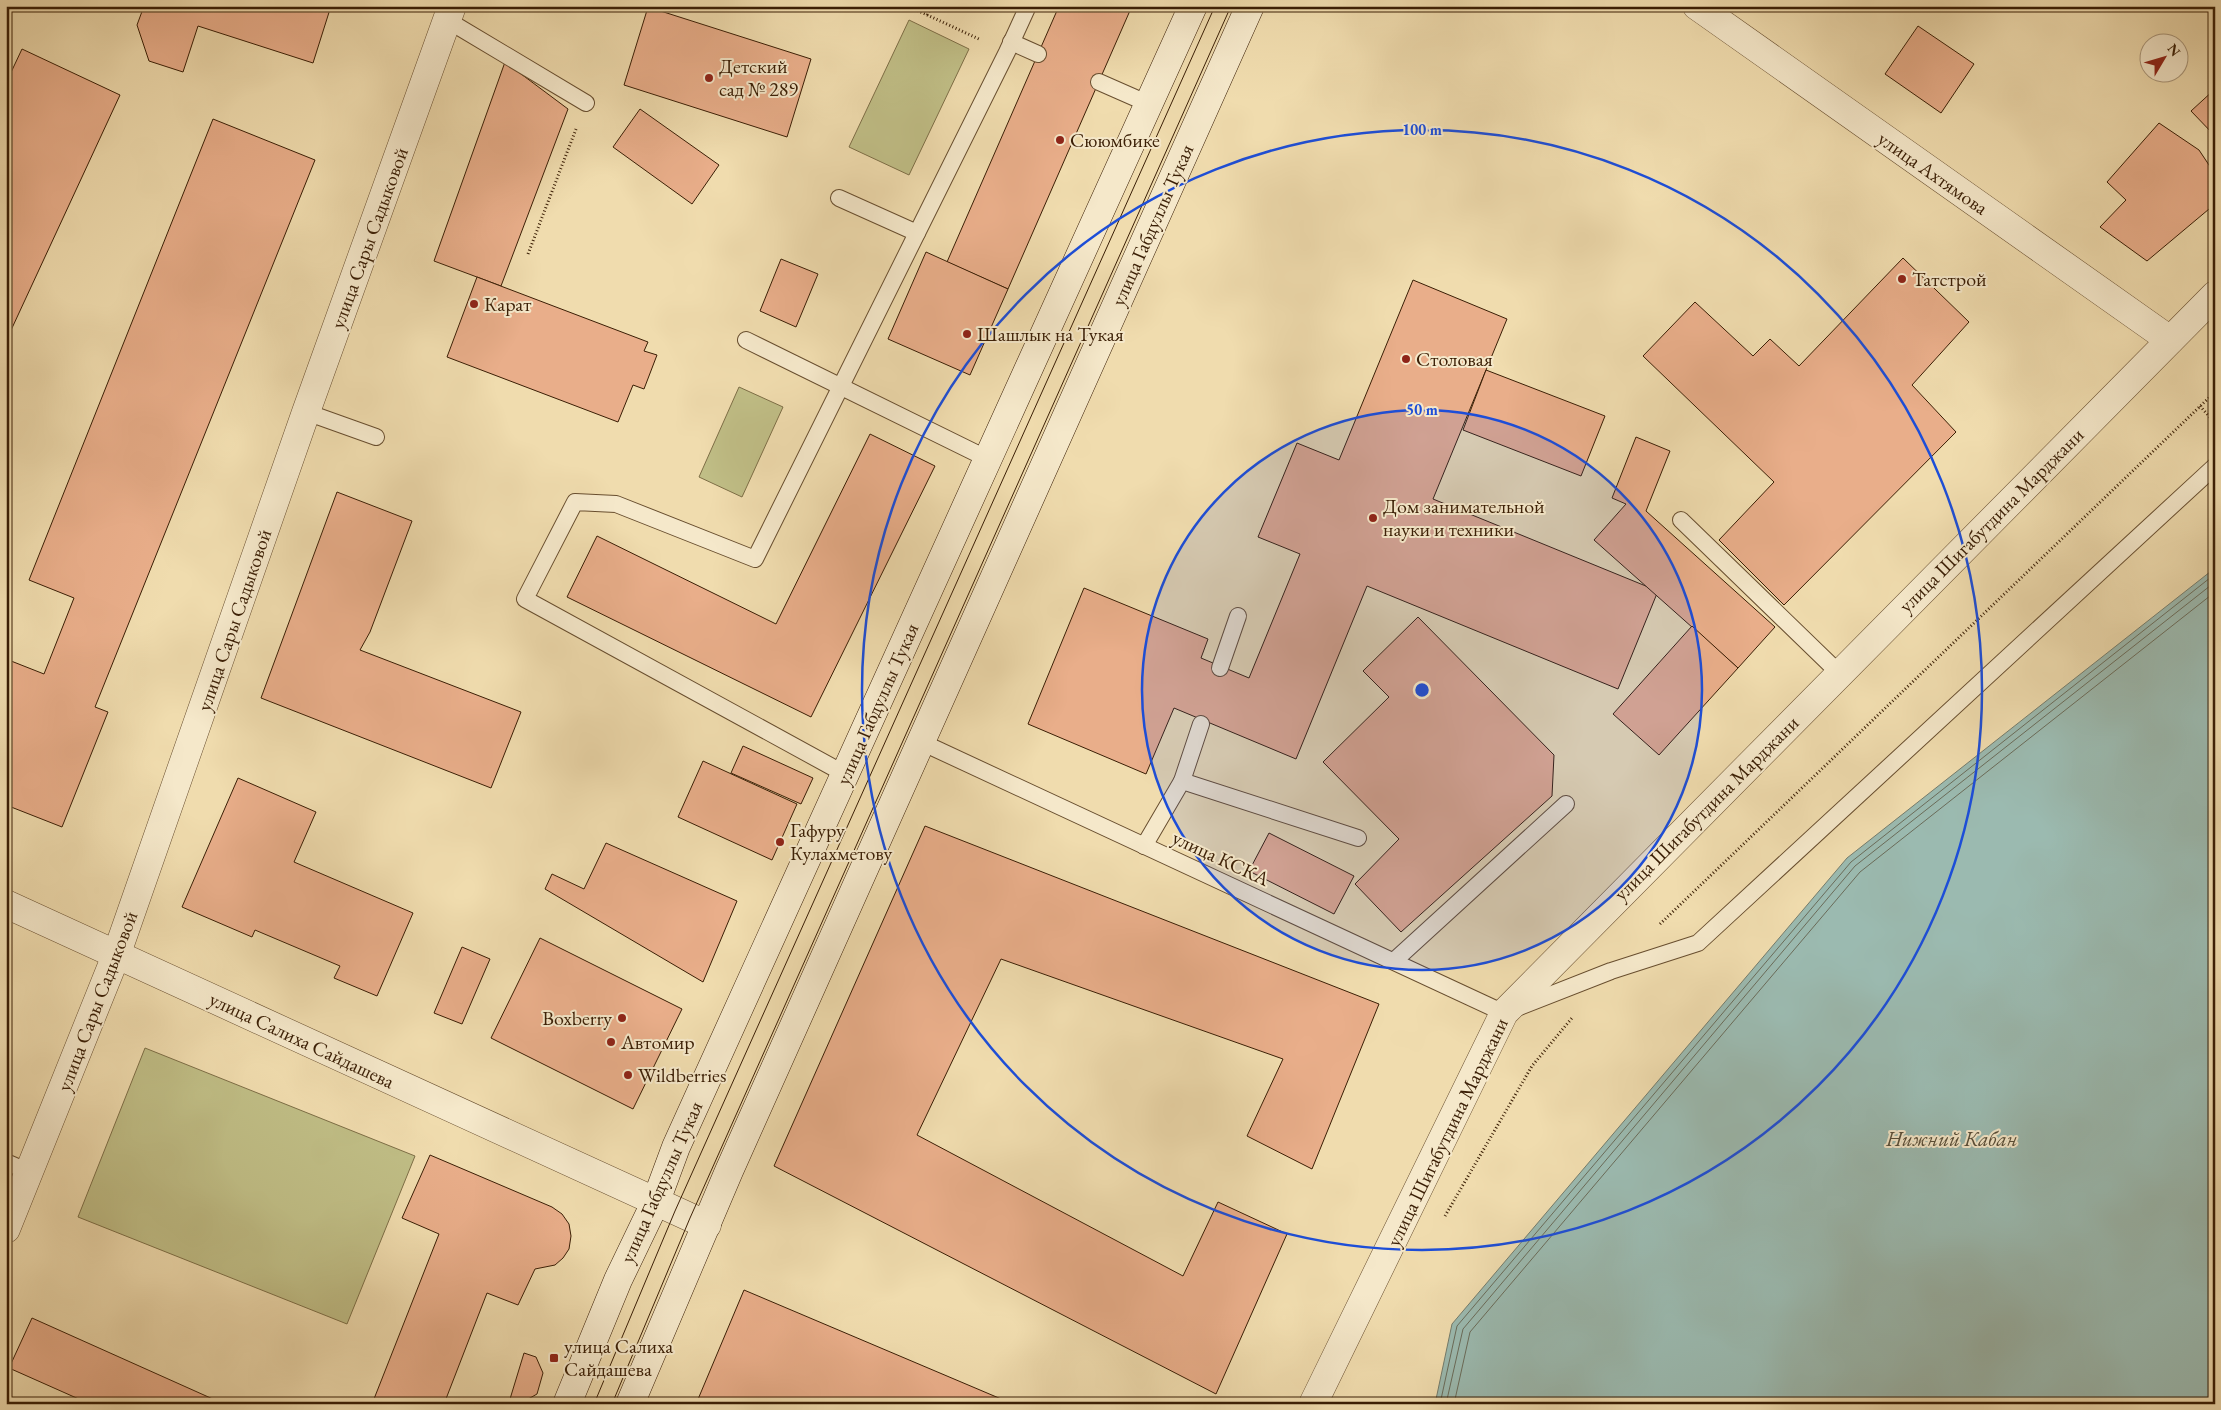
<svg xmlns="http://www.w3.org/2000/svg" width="2221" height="1410" font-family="'EB Garamond',serif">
<rect width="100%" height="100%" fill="#f0dcae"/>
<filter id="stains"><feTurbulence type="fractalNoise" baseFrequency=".004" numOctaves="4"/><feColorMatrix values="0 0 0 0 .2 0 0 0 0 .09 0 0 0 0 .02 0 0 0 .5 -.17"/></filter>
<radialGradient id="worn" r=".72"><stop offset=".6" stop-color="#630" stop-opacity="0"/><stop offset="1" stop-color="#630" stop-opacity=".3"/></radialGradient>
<g fill="#c0be86" stroke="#7d6e46">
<polygon points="909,20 969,49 909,175 849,147"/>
<polygon points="739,387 783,407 742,497 699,477"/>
<polygon points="145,1048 415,1156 347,1324 78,1217"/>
</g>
<polygon fill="#9bbab0" stroke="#747c6c" points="2215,568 2215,1404 1435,1404 1452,1324 1847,858"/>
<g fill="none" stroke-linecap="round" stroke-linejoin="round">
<g stroke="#6a6c5a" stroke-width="1">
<polyline points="1440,1404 1457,1326 1851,862 2215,574"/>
<polyline points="1446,1404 1463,1329 1855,866 2215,582"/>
<polyline points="1454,1404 1470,1332 1860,872 2215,592"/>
</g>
</g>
<g fill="#e9ae8a" stroke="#3a1e05">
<polygon points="144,6 331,6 313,63 198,26 183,72 149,61 137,25"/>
<polygon points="1059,6 1132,6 1008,289 947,262"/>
<polygon points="648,7 811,59 787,137 624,85"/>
<polygon points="1918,26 1974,64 1941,113 1885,74"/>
<polygon points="22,49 120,95 6,341 6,83"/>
<polygon points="505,62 568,109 501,286 434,261"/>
<polygon points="2215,89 2215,136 2191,111"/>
<polygon points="640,109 719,165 692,204 613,147"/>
<polygon points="213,119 315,160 95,707 108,712 62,827 6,805 6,659 44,674 74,598 29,580"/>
<polygon points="2159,123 2199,150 2215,174 2215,204 2147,261 2100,227 2126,200 2107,182"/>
<polygon points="926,252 1008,289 970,375 888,339"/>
<polygon points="1903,258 1969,322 1912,385 1956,432 1784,605 1719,540 1774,482 1643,356 1695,302 1753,356 1770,339 1799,366"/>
<polygon points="781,259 818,274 796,327 760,311"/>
<polygon points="477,277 648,342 644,351 657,355 644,389 633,385 618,422 447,357"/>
<polygon points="1413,280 1507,319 1433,499 1658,591 1618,689 1367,586 1296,759 1174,708 1146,774 1028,724 1084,588 1208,639 1201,658 1249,678 1300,554 1258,537 1297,443 1339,460"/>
<polygon points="1486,370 1605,416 1581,476 1463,430"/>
<polygon points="870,434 935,466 811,717 567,597 597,536 776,624"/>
<polygon points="1636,437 1670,451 1646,511 1775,627 1738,668 1594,540 1626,504 1612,498"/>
<polygon points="337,492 412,521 370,632 360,650 521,712 491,788 261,698"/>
<polygon points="1418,617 1554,755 1552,796 1401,932 1355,884 1399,839 1323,762 1389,697 1363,671"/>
<polygon points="1692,626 1738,668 1659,755 1613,714"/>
<polygon points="743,746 813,778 801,804 731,773"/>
<polygon points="703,761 797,804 772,860 678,817"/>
<polygon points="238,778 316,812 294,862 413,913 377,996 334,978 340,966 255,930 252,937 182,907"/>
<polygon points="925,826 1379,1004 1312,1169 1247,1136 1283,1059 1001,959 917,1135 1183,1276 1218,1202 1287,1234 1216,1394 774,1166"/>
<polygon points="1269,833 1354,876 1334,914 1249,871"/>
<polygon points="606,843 737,901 703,982 545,889 552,874 584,889"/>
<polygon points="540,938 682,1009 633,1109 491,1038"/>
<polygon points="462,947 490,959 462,1024 434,1013"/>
<polygon points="430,1155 552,1207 562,1214 569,1224 571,1236 569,1249 563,1258 555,1265 535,1269 518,1305 487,1293 444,1404 372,1404 439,1234 402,1218"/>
<polygon points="744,1290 1013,1404 696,1404"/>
<polygon points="32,1318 224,1404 90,1404 9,1368"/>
<polygon points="524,1353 536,1357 543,1373 537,1394 523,1402 510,1399"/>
</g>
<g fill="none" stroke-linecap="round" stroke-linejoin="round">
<defs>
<g id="service">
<polyline points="447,20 586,103"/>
<polyline points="1011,42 1038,54"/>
<polyline points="1099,82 1149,104"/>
<polyline points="839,198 917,233"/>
<polyline points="746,340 988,459"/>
<polyline points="306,412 376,437"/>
<polyline points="1681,520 1840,674"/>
<polyline points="1220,668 1238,616"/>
<polyline points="921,742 1504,1013 1611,971 1698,943 2215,466"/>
<polyline points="845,774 525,599 575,502 616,504 755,559 1007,52 1028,6"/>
<polyline points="1182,781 1201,724"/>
<polyline points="1144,846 1182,781 1358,838"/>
<polyline points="1394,961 1566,804"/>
<polyline points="6,1162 29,1172"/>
</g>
<g id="minor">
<polyline points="1697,6 2170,340"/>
<polyline points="6,904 707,1225"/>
<polyline points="1313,1404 1504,1013 2215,295"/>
</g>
<polyline id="tertiary" points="6,1229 117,953 306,412 452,6"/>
<g id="secondary">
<polyline points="567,1404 618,1280 656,1201 676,1147 1193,6"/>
<polyline points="630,1404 729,1171 1250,6"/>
</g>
</defs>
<use href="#service" stroke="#684e2f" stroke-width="18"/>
<use href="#minor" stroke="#684e2f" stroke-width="29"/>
<use href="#tertiary" stroke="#684e2f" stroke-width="29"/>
<use href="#secondary" stroke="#3a1e05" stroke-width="29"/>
<g stroke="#3a1e05" stroke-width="3" stroke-dasharray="1 2.5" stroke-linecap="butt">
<polyline points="908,6 981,40"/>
<polyline points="927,15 932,6"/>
<polyline points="528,254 576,129"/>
<polyline points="2200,406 2215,423"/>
<polyline points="1660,924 2215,392"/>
<polyline points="1445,1216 1532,1066 1572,1018"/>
</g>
<use href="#service" stroke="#f5e8ca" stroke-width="16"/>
<use href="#minor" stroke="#f5e8ca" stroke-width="28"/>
<use href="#tertiary" stroke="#f5e8ca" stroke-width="28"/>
<use href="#secondary" stroke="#f5e8ca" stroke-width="28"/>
<g stroke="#3a1e05" stroke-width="1">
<polyline points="594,1404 675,1211 1215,6"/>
<polyline points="612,1404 690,1218 1231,6"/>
</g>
</g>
<circle cx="1422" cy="690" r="280" fill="#1d4ed8" fill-opacity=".12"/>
<g fill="none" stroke="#1d4ed8" stroke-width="2.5">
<circle cx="1422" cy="690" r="280"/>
<circle cx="1422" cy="690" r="560"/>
</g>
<g fill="#8f2418" stroke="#f5e8ca" stroke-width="2">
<circle cx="709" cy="78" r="5"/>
<circle cx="1060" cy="140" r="5"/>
<circle cx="1902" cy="279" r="5"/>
<circle cx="474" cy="304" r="5"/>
<circle cx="967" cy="334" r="5"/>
<circle cx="1406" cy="359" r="5"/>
<circle cx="1373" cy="518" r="5"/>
<circle cx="780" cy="842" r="5"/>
<circle cx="622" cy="1018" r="5"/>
<circle cx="611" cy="1042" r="5"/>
<circle cx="628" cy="1075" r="5"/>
<rect x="549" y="1353" width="10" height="10" rx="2.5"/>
</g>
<g text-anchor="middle" stroke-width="4" stroke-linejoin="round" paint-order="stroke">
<g font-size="20" fill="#3a1e05" stroke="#f5e8ca" text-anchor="start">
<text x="719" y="73">Детский<tspan x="719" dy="23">сад № 289</tspan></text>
<text x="1070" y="147">Сююмбике</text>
<text x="1912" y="286">Татстрой</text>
<text x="484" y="311">Карат</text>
<text x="977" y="341">Шашлык на Тукая</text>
<text x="1416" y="366">Столовая</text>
<text x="1383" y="513">Дом занимательной<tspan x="1383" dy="23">науки и техники</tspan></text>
<text x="790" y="837">Гафуру<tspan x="790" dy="23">Кулахметову</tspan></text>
<text x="612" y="1025" text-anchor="end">Boxberry</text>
<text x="621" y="1049">Автомир</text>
<text x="638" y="1082">Wildberries</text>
<text x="564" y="1353">улица Салиха<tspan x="564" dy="23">Сайдашева</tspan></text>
</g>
<g font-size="20" fill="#3a1e05" stroke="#f5e8ca">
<text transform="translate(1933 173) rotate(35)" y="7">улица Ахтямова</text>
<text transform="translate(1152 225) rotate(-66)" y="7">улица Габдуллы Тукая</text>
<text transform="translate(369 238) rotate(-70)" y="7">улица Сары Садыковой</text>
<text transform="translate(1991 520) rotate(-45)" y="7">улица Шигабутдина Марджани</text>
<text transform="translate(234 620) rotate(-71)" y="7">улица Сары Садыковой</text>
<text transform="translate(877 704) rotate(-66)" y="7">улица Габдуллы Тукая</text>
<text transform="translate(1706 808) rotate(-45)" y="7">улица Шигабутдина Марджани</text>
<text transform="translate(1221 858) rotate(25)" y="7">улица КСКА</text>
<text transform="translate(97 1001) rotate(-69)" y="7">улица Сары Садыковой</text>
<text transform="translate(302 1040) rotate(25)" y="7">улица Салиха Сайдашева</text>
<text transform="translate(1447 1132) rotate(-64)" y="7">улица Шигабутдина Марджани</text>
<text transform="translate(661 1182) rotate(-66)" y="7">улица Габдуллы Тукая</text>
</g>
<g font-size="21" font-style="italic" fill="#574d38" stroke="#f5e8ca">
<text x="1952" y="1146">Нижний Кабан</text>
</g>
</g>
<circle cx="1422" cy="690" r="8" fill="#1d4ed8" stroke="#f5e8ca" stroke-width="2.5"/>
<g font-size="15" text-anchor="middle" font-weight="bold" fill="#1d4ed8" stroke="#f5e8ca" stroke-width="4" stroke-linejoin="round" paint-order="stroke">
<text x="1422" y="135">100 m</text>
<text x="1422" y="415">50 m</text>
</g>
<rect width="2221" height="1410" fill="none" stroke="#f0dcae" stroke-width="25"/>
<rect x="8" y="8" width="2206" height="1395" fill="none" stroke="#3a1e05" stroke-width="2.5"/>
<rect x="12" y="12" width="2196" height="1385" fill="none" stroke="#3a1e05"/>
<g transform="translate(2164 58) rotate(52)"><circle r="24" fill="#f5e8ca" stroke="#aa977b"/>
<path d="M0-4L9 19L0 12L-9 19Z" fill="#8f2418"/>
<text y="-8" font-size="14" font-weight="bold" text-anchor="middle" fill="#3a1e05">N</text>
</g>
<rect width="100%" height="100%" filter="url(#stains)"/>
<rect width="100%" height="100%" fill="url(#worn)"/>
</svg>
